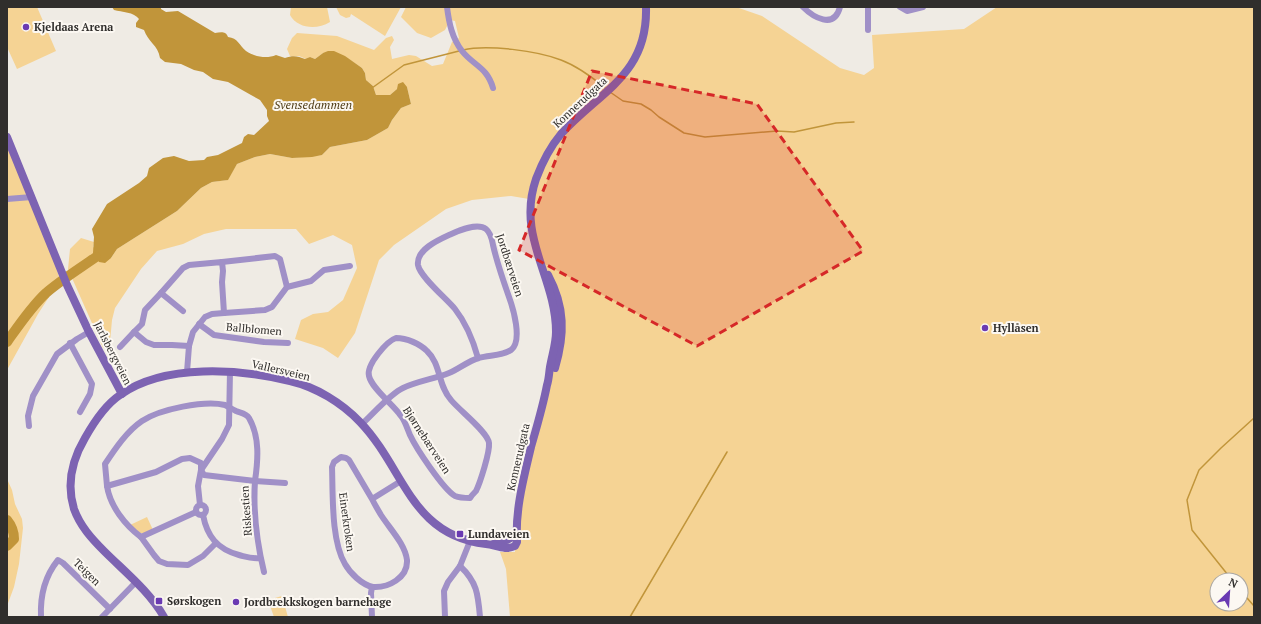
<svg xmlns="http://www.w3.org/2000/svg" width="1261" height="624" font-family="'PT Serif',serif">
<rect width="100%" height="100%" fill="#efebe4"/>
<g fill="#f5d394" fill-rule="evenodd">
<polygon points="7,7 37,7 56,51 17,69 7,47"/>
<path d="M291,7H327L330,22C317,30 298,29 290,15Z"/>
<polygon points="336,7 346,7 347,8 348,7 401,7 385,36 351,14 350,17 346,18 340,15"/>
<path d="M406,7H736L762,16L840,68L864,75L874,68L872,35L964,29L997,7H1254V617H510L506,569L500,552H515L519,504L559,340L539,259L529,199L511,196L472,200L446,209L394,245L379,260L355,333L338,358L323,348L295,339L301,320L313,314L328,312L343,300L357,268L352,245L333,235L309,244L296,229H226L204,234L183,244L157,251L141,269L115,308L112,320L110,342L103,348L68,269L70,249L81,238L94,242L93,247L111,258L117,249L177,211L201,188L212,182L227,180L237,164L255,157L270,154L292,158L322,155L330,147L367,140L388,128L392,120L401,108L411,104L407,87L397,89L390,95H376L373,86L366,80L365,73L362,68L350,60L323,53L315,59L310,57L306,59L299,56H290L287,49L292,38L297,33L337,36L374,50L386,38L392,36L394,40L390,47L392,59L409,55L416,56L432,66L443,64L452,42L459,38L455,21L450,20L445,30L431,38L417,33L401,17ZM1217,580H1241V604H1217Z"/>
<polygon points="7,143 41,218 60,280 38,314 7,370"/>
<polygon points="7,479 12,490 15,504 22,519 23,528 19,564 14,587 7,606"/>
<polygon points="147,517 153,530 144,533 140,533 130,525"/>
<polygon points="282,596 288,617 274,617 268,600"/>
</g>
<path fill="#c1953a" d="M112,7H161V9L166,12L178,11L215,33C221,32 226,31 228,37C238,38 239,45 246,51C255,57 267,59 276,55L285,58C293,55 298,56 305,59L310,57L315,59L323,53L328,51H334L345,56L362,68L365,73L366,80L373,86L376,95H390L397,89L398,84L403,82L407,87L411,104L401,108L392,120L388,128L367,140L330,147L322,155L312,157L292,158L270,154L255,157L237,164L228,180L212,182L201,188L177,211L117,249L111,258L105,263L99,262L93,253L94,237L92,229L107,204L139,183L147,176L149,168L163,158L174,156L189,161L204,160L207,157L218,155L242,143L244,137L248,134L254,135L269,121L267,116V110L260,100L251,95L228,82L213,79L203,72L194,70L181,64L165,62L160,58C158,45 148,42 144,30L136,27V23L139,19C134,12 122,12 114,10Z"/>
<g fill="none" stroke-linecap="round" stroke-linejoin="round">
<g stroke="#c1953a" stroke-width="1.5">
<path d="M463,50C487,44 538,51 561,60C577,66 592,77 605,88"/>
<polyline points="372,88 404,65 459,51"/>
<polyline points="610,92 623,101 641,104 651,110 659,117 684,133 705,137 777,131 794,132 836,123 854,122"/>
<polyline points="1232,580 1192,530 1187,500 1199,470 1221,448 1254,418"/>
<polyline points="1241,591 1254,606"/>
<polyline points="630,617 727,452"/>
</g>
<g stroke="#c1953a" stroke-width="10">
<path d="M7,342C19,325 31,307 46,293C61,280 79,269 96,257"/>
<path d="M7,520C12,526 14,532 14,539L7,546"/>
</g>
<g stroke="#a090c7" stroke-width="6">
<path d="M447,7C449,23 452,38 462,51C474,66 487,67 493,88"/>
<path d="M803,7C813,17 834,30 840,7"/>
<polyline points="900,7 907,11 923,7"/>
<polyline points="868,30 868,7"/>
<polyline points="7,199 32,197"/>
<polyline points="222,262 275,256 280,259 287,287"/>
<polyline points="161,293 183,268 189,265 222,262 223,271 222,282 224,313"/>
<polyline points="183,311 161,293 145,310 142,324 134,332 146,342 154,345 172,345 189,346"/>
<polyline points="199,324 214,335 264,342 288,343"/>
<path d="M396,338C407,338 420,344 427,351C441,364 438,386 451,400C459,410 488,432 489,443C490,452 480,483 476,491C474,493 472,495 470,498C465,498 460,498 455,496C443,489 416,448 410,435C407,428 405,421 401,416C393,404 372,389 369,376C366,365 387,341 396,338Z"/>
<polyline points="70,343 92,384 90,394 80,412"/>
<polyline points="120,347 134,332"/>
<polyline points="187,372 189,346 193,332 205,317 212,314 224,313 265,310 272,307 287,287 311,281 324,270 350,266"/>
<path d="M362,424C373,414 390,394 403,388C418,381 434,379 449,373C459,369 468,361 479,358C489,355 502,356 511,350C523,341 513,308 509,297C503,280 497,263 493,245C492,240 491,233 486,229C477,222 458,231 449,235C438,240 416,250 418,265C420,277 447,299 455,309C466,323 473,340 478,358"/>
<polyline points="29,426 28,416 33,396 57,354 77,339 89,332"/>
<path d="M107,486L105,464C115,449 127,431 142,421C160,409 205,400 225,405C229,407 232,409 236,411C241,413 246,413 249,418C260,437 258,460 255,481L285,483"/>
<path d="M372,499C375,505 378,510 381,515C390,529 405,544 407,560C408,578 388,588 373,587C362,585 350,573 345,564C331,541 333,494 332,467L334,462L341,457L346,458L349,460L372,499L401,481"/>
<circle cx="201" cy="510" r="5"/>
<polyline points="200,505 198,486 201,470 222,439 229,425 230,371"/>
<polyline points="196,512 141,537 154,555 159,561 167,564 188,565 203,556 216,543"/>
<path d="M203,515C207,536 217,549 239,555C247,557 252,559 260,558"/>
<path d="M141,537C125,525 110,506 107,486L156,472L182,459L190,458L201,463V470L204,475L255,481C253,511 257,543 264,572"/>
<path d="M460,566C477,582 478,594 480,617"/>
<path d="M41,617C40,596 45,576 58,560L63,563L110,609"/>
<polyline points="102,617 136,582"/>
<polyline points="372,617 371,593 372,587"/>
<polyline points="445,617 444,591 448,582 460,566 470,541"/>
</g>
<g stroke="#7d63b2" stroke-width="8">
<polyline points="7,137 67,285 89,332 122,394"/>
<path d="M548,275C565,307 565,334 555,368"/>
<polyline points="493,544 507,540 516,535"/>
<path d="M164,617C149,591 125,572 104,551C92,539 80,526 74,509C66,483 72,460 85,438C94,422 105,405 120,395C165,363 240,369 290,381C316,387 342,403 360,422C405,469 410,535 486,544C496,545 505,551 515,546L517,542C515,509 524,477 531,447C537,426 543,406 547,385C549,379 549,373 550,367C552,355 556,344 556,332C556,277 516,237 536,179C542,163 550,147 561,134C600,91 648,75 646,7"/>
</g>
</g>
<path fill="#d62828" fill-opacity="0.2" stroke="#d62828" stroke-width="3" stroke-dasharray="8 5" stroke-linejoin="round" d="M592,71L757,104L863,251L697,346L519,250Z"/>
<g fill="#6a3ab2" stroke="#fcf8f2" stroke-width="1.5">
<circle cx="26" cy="27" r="4"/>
<circle cx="985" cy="328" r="4"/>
<rect x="456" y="530" width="8" height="8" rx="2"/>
<rect x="155" y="597" width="8" height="8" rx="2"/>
<circle cx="236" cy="602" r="4"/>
</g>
<g text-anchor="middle" stroke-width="4" stroke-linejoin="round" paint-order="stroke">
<g font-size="11" font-weight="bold" fill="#302e2c" stroke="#fcf8f2" text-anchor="start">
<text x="34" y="31">Kjeldaas Arena</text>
<text x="993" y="332">Hyllåsen</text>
<text x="468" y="538">Lundaveien</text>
<text x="167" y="605">Sørskogen</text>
<text x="244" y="606">Jordbrekkskogen barnehage</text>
</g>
<g font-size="11" fill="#302e2c" stroke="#fcf8f2">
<text transform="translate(580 102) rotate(-43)" y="4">Konnerudgata</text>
<text transform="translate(510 265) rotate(72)" y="4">Jordbærveien</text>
<text transform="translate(254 329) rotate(5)" y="4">Ballblomen</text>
<text transform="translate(113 353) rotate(63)" y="4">Jarlsbergveien</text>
<text transform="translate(281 370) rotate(13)" y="4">Vallersveien</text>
<text transform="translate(427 440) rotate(57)" y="4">Bjørnebærveien</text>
<text transform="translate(518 457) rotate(-77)" y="4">Konnerudgata</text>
<text transform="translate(246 511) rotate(-94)" y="4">Riskestien</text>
<text transform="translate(347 522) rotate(82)" y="4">Einerkroken</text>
<text transform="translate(87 572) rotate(44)" y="4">Teigen</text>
</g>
<g font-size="12" font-style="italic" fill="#503d17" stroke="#fcf8f2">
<text x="313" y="109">Svensedammen</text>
</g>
</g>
<rect width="1261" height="624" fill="none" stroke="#302e2c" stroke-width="16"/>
<g transform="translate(1229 592) rotate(25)"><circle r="19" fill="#fcf8f2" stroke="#aaa7a3"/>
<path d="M0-3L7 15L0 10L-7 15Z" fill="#6a3ab2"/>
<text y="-6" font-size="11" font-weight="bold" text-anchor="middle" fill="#302e2c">N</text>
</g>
</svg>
